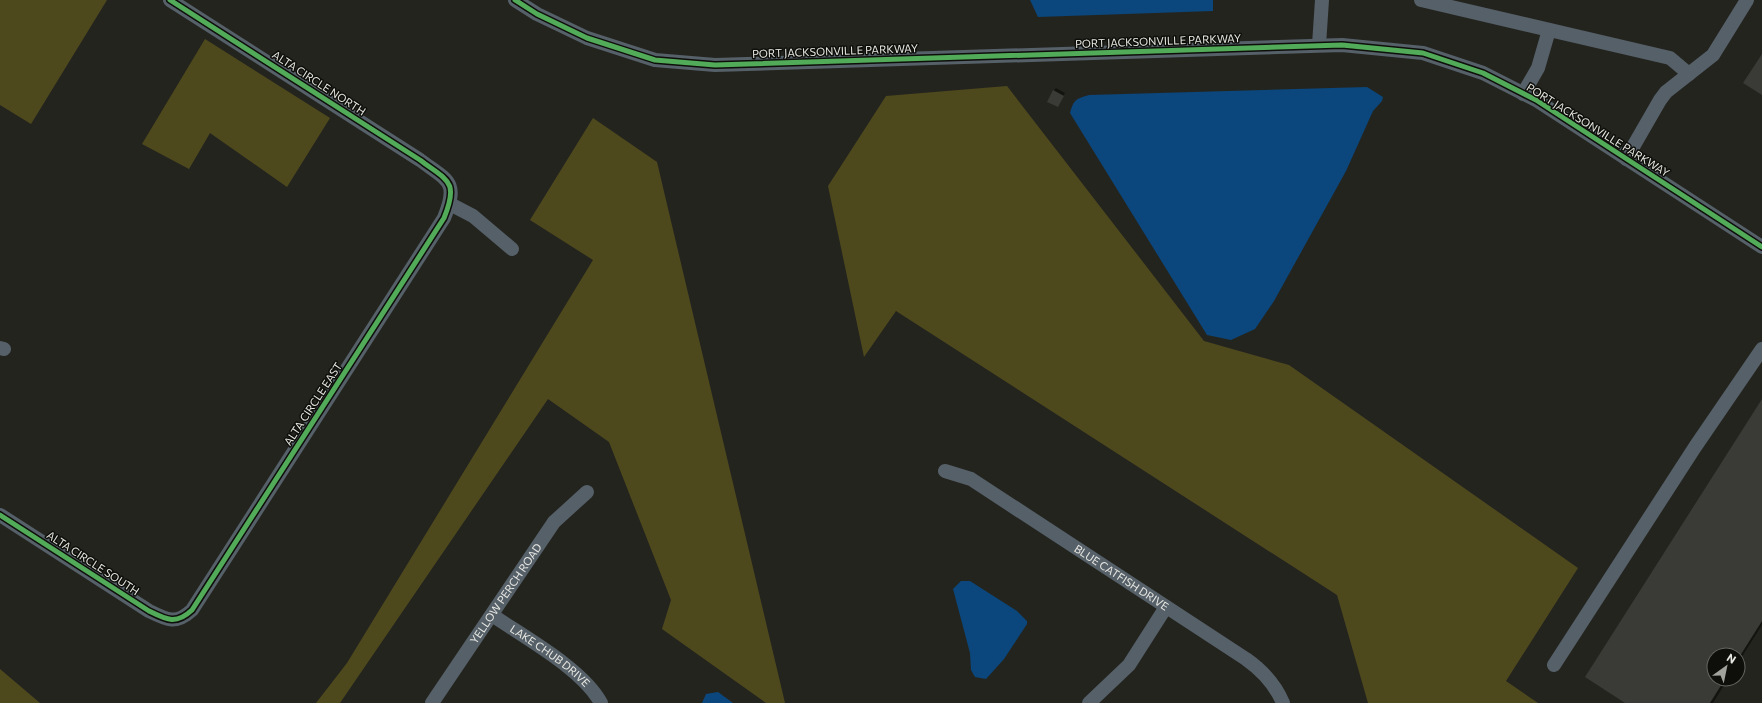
<svg xmlns="http://www.w3.org/2000/svg" width="1762" height="703" font-family="Commissioner,sans-serif">
<rect width="100%" height="100%" fill="#24241f"/>
<g fill="#4e491d">
<polygon points="0,0 107,0 31,124 0,105"/>
<polygon points="205,39 330,118 287,187 210,133 189,169 142,144"/>
<polygon points="1007,86 1204,341 1289,365 1578,568 1506,681 1538,703 1368,703 1337,595 896,311 864,357 828,186 886,96"/>
<polygon points="593,118 657,162 785,703 766,703 662,629 671,600 609,442 548,399 340,703 316,703 347,663 593,260 530,220"/>
<polygon points="0,669 40,703 0,703"/>
</g>
<g fill="#0b477c">
<polygon points="1030,0 1213,0 1213,11 1038,17"/>
<path d="M1367,87L1383,97L1382,101L1373,111L1346,171L1274,301L1255,329L1231,340L1207,335L1070,113C1074,99 1076,99 1089,95Z"/>
<polygon points="961,581 970,581 1017,611 1027,621 1027,624 1004,659 986,679 975,677 971,670 970,653 953,589"/>
<polygon points="718,692 733,703 702,703 706,694"/>
</g>
<g fill="#0007">
<polygon points="1056,88 1065,93 1058,106 1054,90"/>
<polygon points="1762,401 1762,625 1738,663 1738,655 1714,655 1714,679 1728,679 1713,703 1627,703"/>
</g>
<g fill="#3a3a36">
<polygon points="1762,54 1762,95 1743,83"/>
<polygon points="1053,90 1064,96 1058,107 1047,102"/>
<polygon points="1762,399 1762,621 1738,659 1738,655 1714,655 1714,679 1725,679 1710,703 1625,703 1585,677"/>
</g>
<g fill="none" stroke-linecap="round" stroke-linejoin="round">
<g stroke="#566069" stroke-width="14">
<polyline points="515,0 537,14 587,38 655,60 715,65 1342,45 1423,53 1483,73 1536,100 1762,247"/>
<polyline points="1421,0 1670,58 1689,74"/>
<polyline points="1319,45 1322,0"/>
<polyline points="1523,94 1538,68 1549,30"/>
<polyline points="1626,159 1660,100 1666,92 1713,55 1747,0"/>
<polyline points="450,204 473,216 512,249"/>
<polyline points="0,348 4,349"/>
<path id="s1" d="M945,471L971,479L1246,659C1263,671 1275,684 1283,703"/>
<path d="M0,515L149,611C167,620 176,625 192,610L444,218C459,181 448,181 420,160L170,0"/>
<path id="s2" d="M492,615C524,637 583,669 601,703"/>
<polyline points="1554,665 1695,447 1762,349"/>
<path id="s3" d="M432,703L554,522L587,492"/>
<polyline points="1089,703 1129,665 1166,607"/>
</g>
<defs>
<g id="cycleway">
<polyline points="515,0 537,14 587,38 655,60 715,65 1342,45 1423,53 1483,73 1536,100 1762,247"/>
<path d="M0,515L149,611C167,620 176,625 192,610L444,218C459,181 448,181 420,160L170,0"/>
</g>
</defs>
<use href="#cycleway" stroke="#0e0e0b" stroke-width="8"/>
<use href="#cycleway" stroke="#51ab58" stroke-width="5"/>
</g>
<g text-anchor="middle" stroke-width="3" stroke-linejoin="round" paint-order="stroke">
<g font-size="11" fill="#e7e7e1" stroke="#0e0e0b">
<text transform="translate(1158 41) rotate(-2)" y="4">PORT JACKSONVILLE PARKWAY</text>
<text transform="translate(835 51) rotate(-2)" y="4">PORT JACKSONVILLE PARKWAY</text>
<text transform="translate(319 83) rotate(33)" y="4">ALTA CIRCLE NORTH</text>
<text transform="translate(1598 130) rotate(32)" y="4">PORT JACKSONVILLE PARKWAY</text>
<text transform="translate(313 404) rotate(-57)" y="4">ALTA CIRCLE EAST</text>
<text transform="translate(93 563) rotate(33)" y="4">ALTA CIRCLE SOUTH</text>
<text dy="4" stroke="none"><textPath href="#s1" startOffset="207">BLUE CATFISH DRIVE</textPath></text>
<text dy="4" stroke="none"><textPath href="#s3" startOffset="132">YELLOW PERCH ROAD</textPath></text>
<text dy="4" stroke="none"><textPath href="#s2" startOffset="71">LAKE CHUB DRIVE</textPath></text>
</g>
</g>
<g transform="translate(1726 667) rotate(33)"><circle r="19" fill="#0e0e0b" stroke="#656561"/>
<path d="M0-3L7 15L0 10L-7 15Z" fill="#a3a39d"/>
<text y="-6" font-size="11" font-weight="bold" text-anchor="middle" fill="#e7e7e1">N</text>
</g>
</svg>
